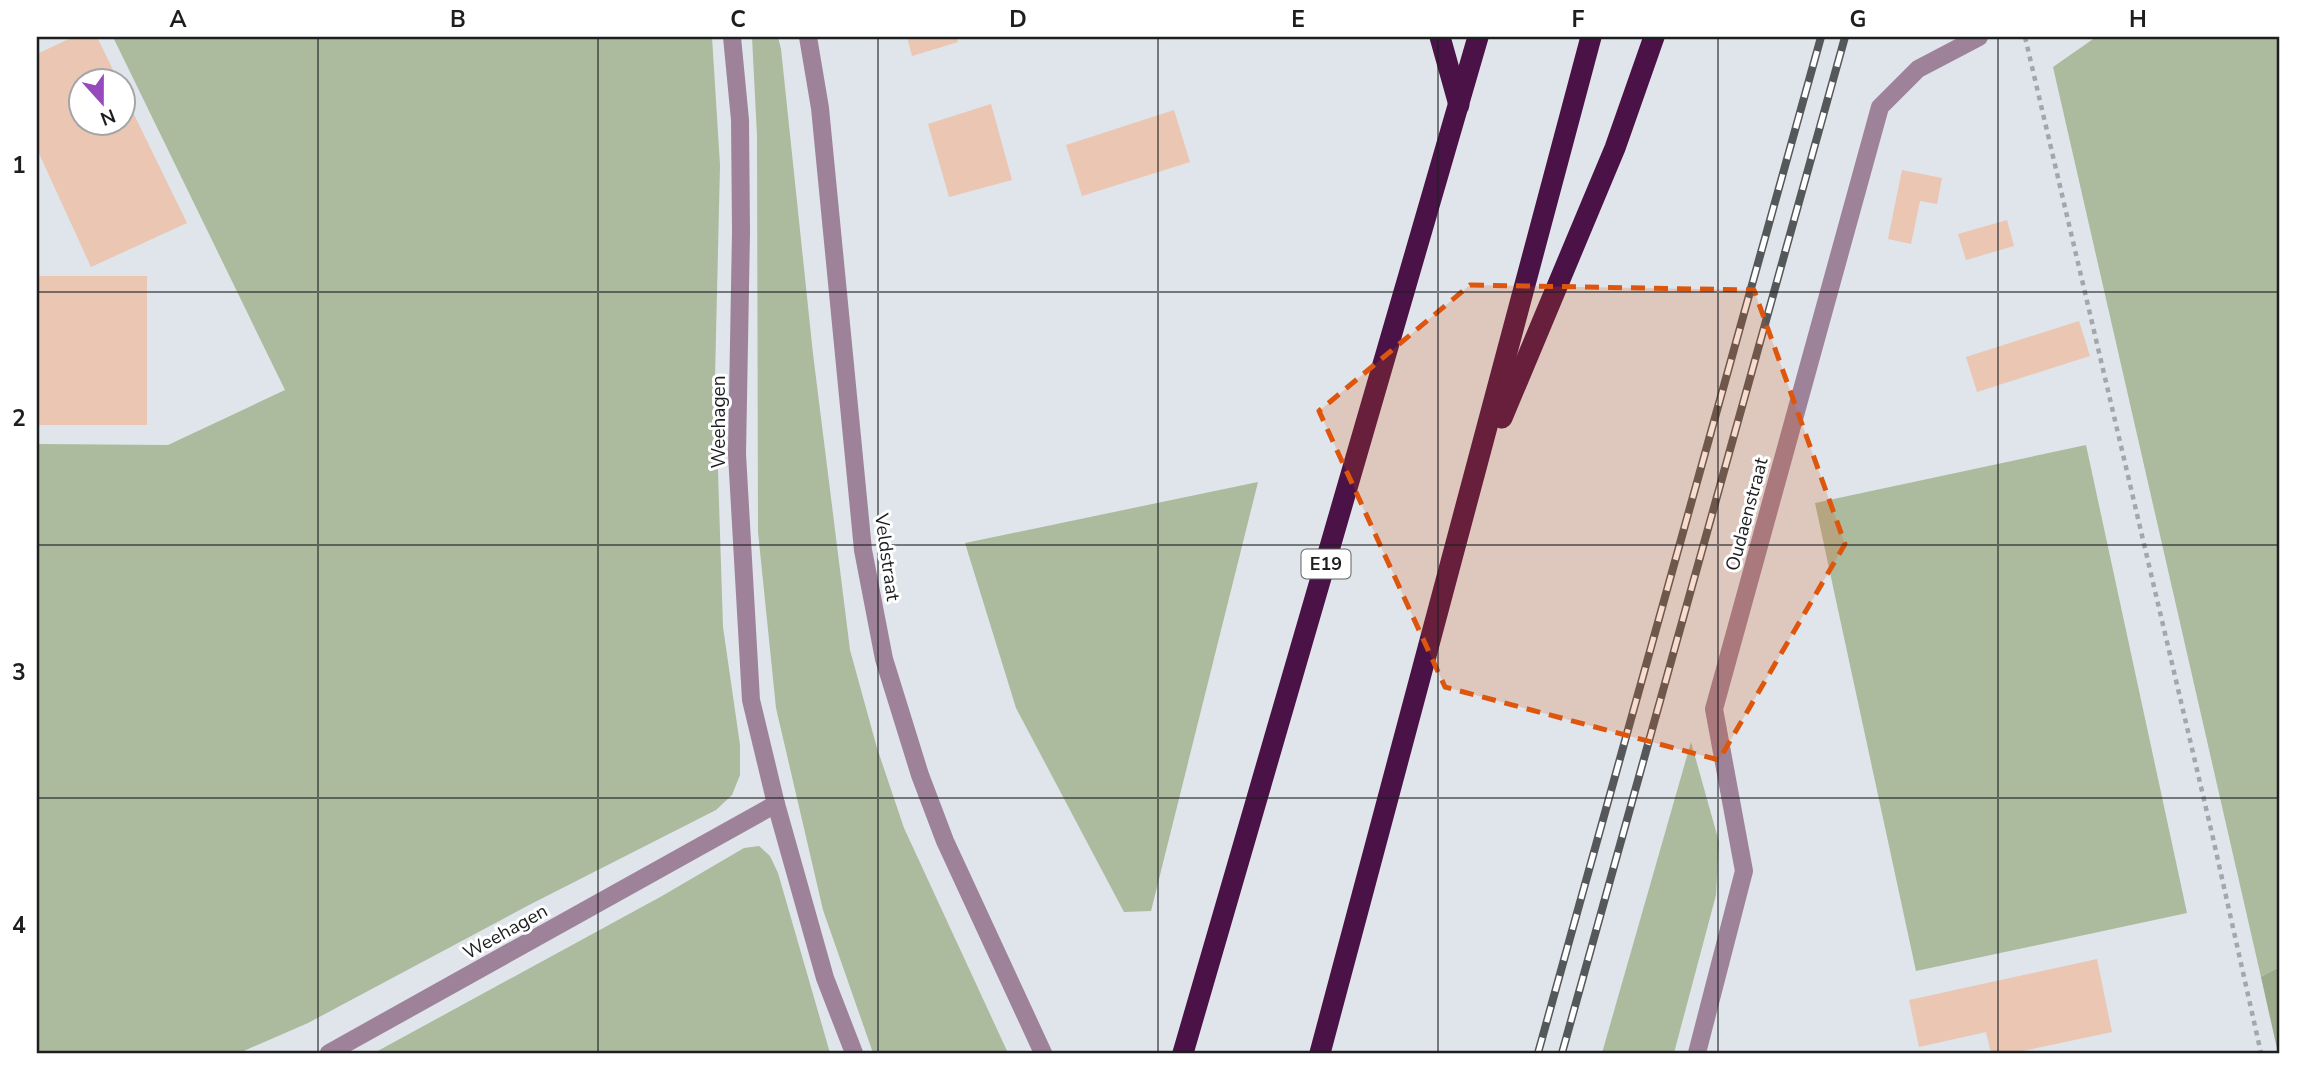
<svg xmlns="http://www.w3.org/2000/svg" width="2316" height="1090" font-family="'Nunito Sans',sans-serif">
<rect width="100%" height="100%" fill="#dfe5ea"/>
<g fill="#acba9e">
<polygon points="113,37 712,37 720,165 715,378 723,627 740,745 740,775 732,795 716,810 529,905 308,1023 239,1053 37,1053 37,444 168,445 285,390"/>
<polygon points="752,37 778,37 781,49 813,354 850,650 877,748 904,828 1008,1053 873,1053 823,910 776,708 758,532 757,136"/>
<polygon points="2096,37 2279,37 2279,967 2261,977 2053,67"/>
<polygon points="2086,445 2187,913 1916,971 1815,503"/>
<polygon points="1258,482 1151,911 1124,912 1016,708 965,543"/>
<polygon points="1691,742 1719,842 1716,895 1674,1053 1602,1053"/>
<polygon points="759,846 770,856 778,873 830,1053 374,1053 662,896 744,848"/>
</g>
<polygon fill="#9aaa8a" points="2279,967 2279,1053 2278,1053 2261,977"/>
<g fill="#eac6b3">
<polygon points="73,37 97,37 118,80 80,80 80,122 122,122 122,90 187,223 91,267 37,149 37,54"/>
<polygon points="907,37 956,37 958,42 912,56"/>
<polygon points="991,104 1012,180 949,197 928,124"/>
<polygon points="1174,110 1190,162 1082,196 1066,145"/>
<polygon points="1902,170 1942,178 1937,204 1920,201 1911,244 1888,239"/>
<polygon points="2007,220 2014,246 1966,260 1958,234"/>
<rect x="37" y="276" width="110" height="149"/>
<polygon points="2079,321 2090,356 1977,392 1966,357"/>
<polygon points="2097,959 2112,1032 2013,1053 1991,1053 1986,1032 1919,1047 1909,1000"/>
</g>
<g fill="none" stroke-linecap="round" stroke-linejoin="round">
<polyline stroke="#a2a7ab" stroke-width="4.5" stroke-dasharray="5 5" stroke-linecap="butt" points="2025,37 2213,838 2261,1053"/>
<g stroke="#9e829a" stroke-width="18">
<polyline points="732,37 740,120 741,232 737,454 751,700 776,804 825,978 854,1053"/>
<polyline points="808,37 820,108 863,550 884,659 920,775 945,841 1043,1053"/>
<polyline points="329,1053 776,804"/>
<polyline points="1697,1053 1744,871 1714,709 1880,107 1918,69 1979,37"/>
</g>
<g stroke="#4b1247" stroke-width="21">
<polyline points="1440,37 1459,105"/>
<polyline points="1502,418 1615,148 1654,37"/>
<polyline points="1183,1053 1478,37"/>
<polyline points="1320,1053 1591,37"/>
</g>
<defs>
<g id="rail">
<polyline points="1538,1053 1821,37"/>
<polyline points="1562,1053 1845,37"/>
</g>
</defs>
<use href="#rail" stroke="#55585b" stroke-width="8"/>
<use href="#rail" stroke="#fff" stroke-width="5" stroke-dasharray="16" stroke-linecap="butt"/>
</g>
<path fill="#de560d" fill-opacity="0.2" stroke="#de560d" stroke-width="5" stroke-dasharray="14 9" stroke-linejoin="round" d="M1470,285L1754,290L1845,544L1719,760L1445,687L1319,411Z"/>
<path fill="none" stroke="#1c1e20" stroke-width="2" stroke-opacity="0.55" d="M318,37V1053M598,37V1053M878,37V1053M1158,37V1053M1438,37V1053M1718,37V1053M1998,37V1053M37,292H2279M37,545H2279M37,798H2279"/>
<g text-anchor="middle" stroke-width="6" stroke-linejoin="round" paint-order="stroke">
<rect fill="#fff" stroke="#606263" stroke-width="2" x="1301.5" y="549.5" width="49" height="29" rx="5"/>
<g font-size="18" font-weight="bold" fill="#1c1e20">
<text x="1326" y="570">E19</text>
</g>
<g font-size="19" fill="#1c1e20" stroke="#fff">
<text transform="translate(718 422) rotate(-90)" y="7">Weehagen</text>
<text transform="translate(1746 514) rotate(-75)" y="7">Oudaenstraat</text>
<text transform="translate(888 557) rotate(82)" y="7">Veldstraat</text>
<text transform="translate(505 931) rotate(-29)" y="7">Weehagen</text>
</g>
</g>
<rect width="2316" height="1090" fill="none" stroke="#ffffff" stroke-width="77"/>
<g transform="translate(102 102) rotate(159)"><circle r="33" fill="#ffffff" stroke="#a4a5a6" stroke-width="2"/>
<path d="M0-5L12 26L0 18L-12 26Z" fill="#974abb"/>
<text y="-10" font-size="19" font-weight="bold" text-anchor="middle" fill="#1c1e20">N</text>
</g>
<rect x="38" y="38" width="2240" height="1014" fill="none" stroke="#1c1e20" stroke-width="2.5"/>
<g font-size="23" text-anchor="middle" font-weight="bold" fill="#1c1e20">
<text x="178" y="27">A</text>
<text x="458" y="27">B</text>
<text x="738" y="27">C</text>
<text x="1018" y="27">D</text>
<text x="1298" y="27">E</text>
<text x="1578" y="27">F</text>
<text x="1858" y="27">G</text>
<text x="2138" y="27">H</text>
<text x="19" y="173">1</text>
<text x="19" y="426">2</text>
<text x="19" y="680">3</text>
<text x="19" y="933">4</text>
</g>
</svg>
